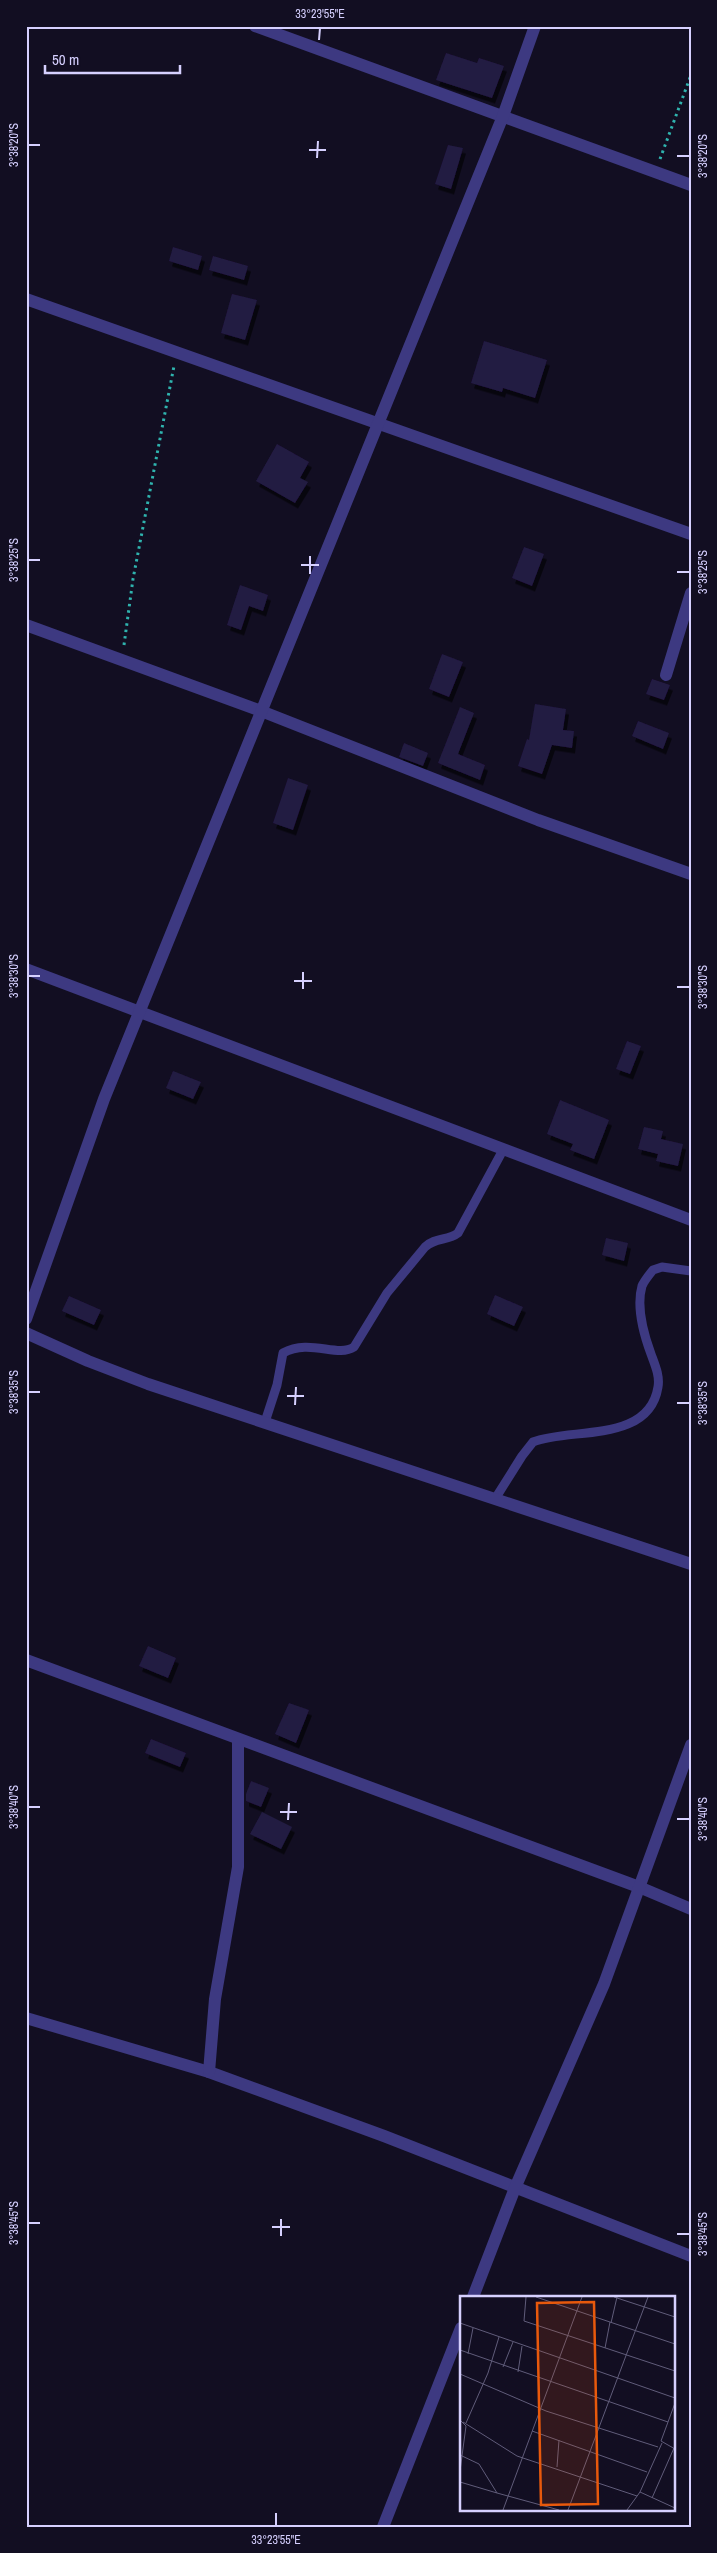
<svg xmlns="http://www.w3.org/2000/svg" width="717" height="2553" font-family="'Archivo Narrow',sans-serif">
<defs>
<filter id="shadow"><feDropShadow dx="3" dy="5.5" stdDeviation="0" flood-color="#0009"/></filter>
</defs>
<rect width="100%" height="100%" fill="#120e22"/>
<g fill="#231a43" filter="url(#shadow)">
<polygon points="446,53 477,63 479,58 504,66 492,98 436,80"/>
<polygon points="448,145 463,148 451,189 435,184"/>
<polygon points="173,247 202,256 198,270 169,261"/>
<polygon points="213,256 248,266 244,280 209,270"/>
<polygon points="232,294 257,300 245,340 221,333"/>
<polygon points="484,341 547,360 535,398 503,388 502,392 471,383"/>
<polygon points="277,444 309,462 300,478 308,482 295,503 256,481"/>
<polygon points="524,547 544,554 532,586 512,578"/>
<polygon points="240,585 268,595 263,611 249,606 241,630 227,625"/>
<polygon points="442,654 463,662 449,697 429,689"/>
<polygon points="652,679 670,685 664,700 646,694"/>
<polygon points="535,704 566,709 563,730 574,731 572,748 552,745 542,774 518,766 527,739 529,740"/>
<polygon points="460,707 474,713 458,754 485,765 480,780 438,763"/>
<polygon points="638,721 669,733 663,749 632,736"/>
<polygon points="404,743 428,753 423,766 399,757"/>
<polygon points="288,778 308,785 293,830 273,823"/>
<polygon points="627,1041 641,1046 630,1074 616,1069"/>
<polygon points="173,1071 201,1082 193,1099 166,1088"/>
<polygon points="560,1100 609,1120 594,1159 570,1150 573,1144 547,1134"/>
<polygon points="644,1127 663,1131 661,1139 683,1144 678,1166 656,1161 658,1154 638,1149"/>
<polygon points="606,1238 628,1243 624,1261 602,1255"/>
<polygon points="495,1295 523,1307 514,1326 487,1314"/>
<polygon points="69,1296 101,1310 94,1325 62,1311"/>
<polygon points="148,1646 176,1658 168,1678 139,1666"/>
<polygon points="289,1703 309,1710 296,1743 275,1734"/>
<polygon points="151,1739 186,1753 180,1767 145,1753"/>
<polygon points="251,1781 269,1788 261,1807 246,1801 246,1794"/>
<polygon points="262,1812 292,1827 281,1849 250,1834"/>
</g>
<g fill="none" stroke-linecap="round" stroke-linejoin="round">
<g stroke="#2fb3ae" stroke-width="3" stroke-dasharray="2.5 4" stroke-linecap="butt">
<polyline points="660,159 691,75"/>
<polyline points="124,645 133,579 174,366"/>
</g>
<g stroke="#3d3981" stroke-width="9">
<path d="M265,1422L277,1385L283,1353C310,1338 337,1358 354,1347L387,1293L425,1247C435,1237 448,1241 458,1233L503,1150"/>
<path d="M495,1499L522,1456L533,1442C570,1427 649,1444 658,1387C660,1376 655,1365 651,1354C644,1335 636,1307 642,1286C644,1281 649,1275 653,1270L662,1267L691,1271"/>
</g>
<g stroke="#3d3981" stroke-width="12">
<polyline points="255,26 691,185"/>
<polyline points="26,299 691,534"/>
<polyline points="26,625 261,711 538,820 691,874"/>
<polyline points="666,675 691,593"/>
<polyline points="26,969 691,1220"/>
<polyline points="26,1319 104,1099 503,116 535,26"/>
<polyline points="26,1333 88,1361 148,1384 691,1564"/>
<polyline points="26,1660 639,1887 691,1909"/>
<polyline points="26,2018 209,2072 384,2136 691,2256"/>
<polyline points="209,2072 215,1999 238,1867 238,1739"/>
<polyline points="473,2297 515,2188 604,1984 691,1745"/>
<polyline points="383,2527 461,2328"/>
</g>
</g>
<path fill="none" stroke="#d6d0ff" stroke-width="2" d="M319,40L320,28M28,145H40M309,150H326M677,156H690M317,158L318,141M28,560H40M301,565H319M677,572H690M310,574V556M28,976H40M294,981H312M677,987H690M303,989V972M28,1392H40M287,1396H304M677,1403H690M295,1405L296,1387M28,1807H40M280,1812H297M677,1819H690M288,1820L289,1803M28,2223H40M272,2227H290M677,2234H690M281,2236V2219M276,2526V2513"/>
<g transform="translate(460 2296)">
<rect width="215" height="215" fill="#120e22"/>
<path fill="none" stroke="#605c7a" stroke-width="1" d="M66,1L64,25L215,75M76,1L215,48M154,1L215,21M0,27L215,102M151,27L157,1M145,52L150,26M0,54L208,126M8,58L13,32M43,71L53,46M58,76L62,50M0,78L86,115L198,151M215,107L201,145L215,153M0,124L6,130L0,175M3,126L57,160L177,200M6,127L28,77L39,41M72,135L187,176M0,159L19,168L37,197L99,214M97,171L99,144M0,186L37,197M180,196L215,212M192,202L214,152M43,214L122,1M108,214L188,1M167,214L180,196L202,147"/>
<path fill="#e8590c" fill-opacity="0.15" stroke="#e8590c" stroke-width="2.5" d="M134,6L138,208L81,209L77,7Z"/>
<rect width="215" height="215" fill="none" stroke="#d6d0ff" stroke-width="2.5"/>
</g>
<rect width="717" height="2553" fill="none" stroke="#120e22" stroke-width="55"/>
<path d="M45 65v8h135v-8" fill="none" stroke="#d6d0ff" stroke-width="2.5"/>
<text x="52" y="65" font-size="15" fill="#d6d0ff" stroke="#120e22" stroke-width="4" paint-order="stroke">50 m</text>
<rect x="28" y="28" width="662" height="2498" fill="none" stroke="#d6d0ff" stroke-width="2"/>
<g font-size="12" text-anchor="middle" fill="#d6d0ff">
<text x="320" y="18">33°23'55"E</text>
<text transform="translate(14 145) rotate(-90)" y="4">3°38'20"S</text>
<text transform="translate(703 156) rotate(-90)" y="4">3°38'20"S</text>
<text transform="translate(14 560) rotate(-90)" y="4">3°38'25"S</text>
<text transform="translate(703 572) rotate(-90)" y="4">3°38'25"S</text>
<text transform="translate(14 976) rotate(-90)" y="4">3°38'30"S</text>
<text transform="translate(703 987) rotate(-90)" y="4">3°38'30"S</text>
<text transform="translate(14 1392) rotate(-90)" y="4">3°38'35"S</text>
<text transform="translate(703 1403) rotate(-90)" y="4">3°38'35"S</text>
<text transform="translate(14 1807) rotate(-90)" y="4">3°38'40"S</text>
<text transform="translate(703 1819) rotate(-90)" y="4">3°38'40"S</text>
<text transform="translate(14 2223) rotate(-90)" y="4">3°38'45"S</text>
<text transform="translate(703 2234) rotate(-90)" y="4">3°38'45"S</text>
<text x="276" y="2544">33°23'55"E</text>
</g>
</svg>
